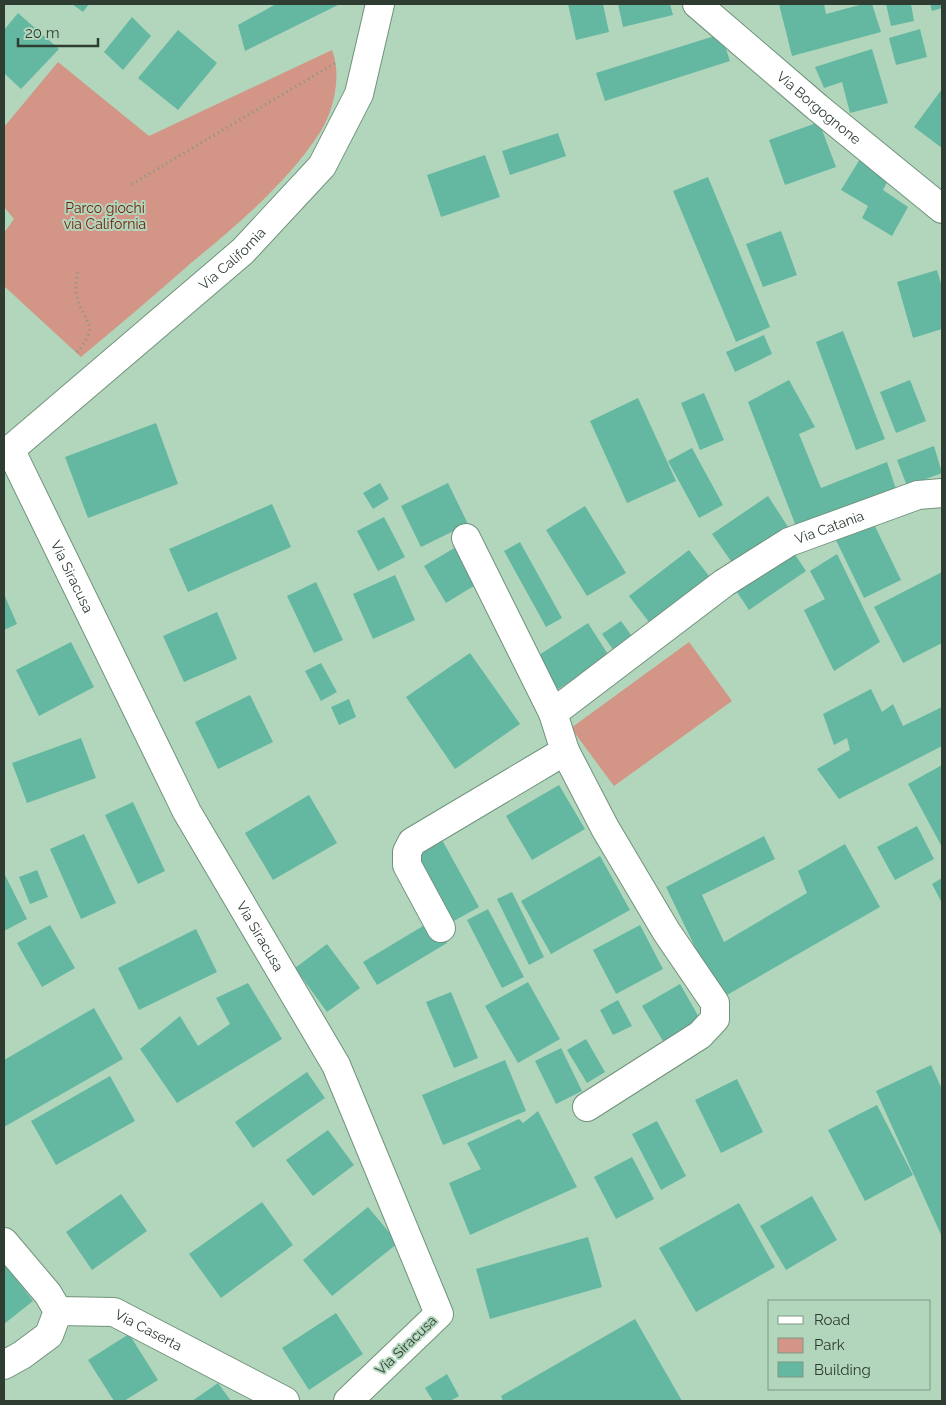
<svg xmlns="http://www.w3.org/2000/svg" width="946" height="1405" font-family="Raleway,sans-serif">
<rect width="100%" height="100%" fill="#b2d6bc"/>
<g fill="#d29586">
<path d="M332,50C342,76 334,111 319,134C286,184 237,225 191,263C155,295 118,326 81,357L4,286V233L14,219L4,207V127L58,62L149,136Z"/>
<polygon points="689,642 732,701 614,786 571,728"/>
</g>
<g fill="#64b8a2">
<polygon points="72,4 89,4 83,12"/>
<polygon points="276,4 340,4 245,51 238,25"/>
<polygon points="568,4 603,4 609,32 576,40"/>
<polygon points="618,4 670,4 673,15 623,27"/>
<polygon points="779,4 824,4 826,14 863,4 872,4 881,32 792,56"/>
<polygon points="886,4 911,4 914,21 891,26"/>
<polygon points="930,4 942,4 942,8 932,11"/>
<polygon points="18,13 59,49 21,89 4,73 4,30"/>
<polygon points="132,17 151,36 123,70 104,52"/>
<polygon points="920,29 927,57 896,65 889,38"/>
<polygon points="178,30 217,63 178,110 138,78"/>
<polygon points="721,34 730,61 605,101 596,73"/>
<polygon points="872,49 888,103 850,113 842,82 824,88 815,67"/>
<polygon points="942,89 942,148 914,127"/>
<polygon points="819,122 836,167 785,185 769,140"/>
<polygon points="558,133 566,156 510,175 502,151"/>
<polygon points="863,154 891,175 883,190 908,207 892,236 862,218 868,206 841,190"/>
<polygon points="485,155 500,197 441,217 427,175"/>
<polygon points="708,177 770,327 736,342 673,191"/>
<polygon points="781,231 797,275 763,287 746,244"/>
<polygon points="937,270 942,287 942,329 913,338 897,282"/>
<polygon points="843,331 885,439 856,450 816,342"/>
<polygon points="764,335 772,354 735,372 726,352"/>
<polygon points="789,380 815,427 799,434 821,488 887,462 897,492 797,529 748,402"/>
<polygon points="910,380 926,421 896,433 880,392"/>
<polygon points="704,393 724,440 700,450 681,403"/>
<polygon points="638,398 676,481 627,503 590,421"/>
<polygon points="156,423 178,484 88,518 65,457"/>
<polygon points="934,446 942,473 907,486 897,460"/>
<polygon points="692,448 723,505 699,518 668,461"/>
<polygon points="380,483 389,499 373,509 363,493"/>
<polygon points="448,483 468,524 421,547 401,506"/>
<polygon points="768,496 790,530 735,567 712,534"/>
<polygon points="272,504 291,547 188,592 169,549"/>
<polygon points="585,506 626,573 587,596 546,530"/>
<polygon points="870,516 901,580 864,598 833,534"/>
<polygon points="384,517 405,557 378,571 357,531"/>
<polygon points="520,542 562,618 546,627 504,551"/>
<polygon points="456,547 477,584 446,603 424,566"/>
<polygon points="790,547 806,571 749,610 733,586"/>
<polygon points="689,550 712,580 652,626 629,596"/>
<polygon points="837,554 880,642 834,671 804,610 825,599 810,571"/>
<polygon points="942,572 942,643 903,663 874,607"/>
<polygon points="395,575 415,620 373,639 353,594"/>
<polygon points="316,582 343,640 314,653 287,596"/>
<polygon points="4,594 17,624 4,630"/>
<polygon points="217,612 237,659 184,682 163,636"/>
<polygon points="621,621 636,642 617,655 602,634"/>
<polygon points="588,623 609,656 557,690 536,657"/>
<polygon points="71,642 94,687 39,716 16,670"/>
<polygon points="470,653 520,724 455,769 406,697"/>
<polygon points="321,663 337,692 321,701 305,671"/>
<polygon points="871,689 882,712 893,704 903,726 942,707 942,746 839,799 817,769 850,750 847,738 834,745 823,714"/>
<polygon points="250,695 273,742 218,769 195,722"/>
<polygon points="349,699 356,717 339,725 331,707"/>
<polygon points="81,738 96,778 27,803 12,763"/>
<polygon points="942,765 942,847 908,784"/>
<polygon points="559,785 585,829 532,860 506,816"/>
<polygon points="309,795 337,843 273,880 245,833"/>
<polygon points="133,802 165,871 138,884 105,815"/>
<polygon points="917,826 934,859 895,880 877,847"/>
<polygon points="84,834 116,903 81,919 50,849"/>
<polygon points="764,836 775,859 702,895 724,942 807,893 798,871 845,844 880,907 720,999 666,887"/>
<polygon points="441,838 479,907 452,922 413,853"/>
<polygon points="600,856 630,910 551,954 521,901"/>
<polygon points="37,870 48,897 30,904 19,877"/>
<polygon points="4,873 27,919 4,931"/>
<polygon points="942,878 942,903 932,884"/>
<polygon points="512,892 544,957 529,965 497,899"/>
<polygon points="488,909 524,977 502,988 467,920"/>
<polygon points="433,920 447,943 377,985 363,962"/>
<polygon points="50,925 75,968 42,987 17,943"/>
<polygon points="640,925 663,969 616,994 593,950"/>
<polygon points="196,929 217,972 139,1010 118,968"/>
<polygon points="327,944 360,988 327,1012 295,968"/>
<polygon points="528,982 560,1039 518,1063 485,1006"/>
<polygon points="248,983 282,1039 177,1103 140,1049 180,1016 198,1046 230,1024 216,998"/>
<polygon points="680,984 700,1019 663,1041 642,1006"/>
<polygon points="451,992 478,1058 454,1068 426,1002"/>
<polygon points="618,1000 632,1026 613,1035 600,1010"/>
<polygon points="94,1008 123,1059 4,1127 4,1060"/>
<polygon points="586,1039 605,1072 587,1083 567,1050"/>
<polygon points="561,1048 582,1091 556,1104 535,1061"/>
<polygon points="505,1060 526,1111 443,1145 422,1095"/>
<polygon points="931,1065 942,1089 942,1237 876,1091"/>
<polygon points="307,1072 325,1098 253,1148 235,1122"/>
<polygon points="110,1076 135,1121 56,1165 31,1121"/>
<polygon points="737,1079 763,1132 721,1153 695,1100"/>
<polygon points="877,1105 913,1175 865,1201 828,1130"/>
<polygon points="538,1111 577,1187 470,1235 449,1183 481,1169 467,1143 519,1119 523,1123"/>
<polygon points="657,1121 686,1176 661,1190 632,1134"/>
<polygon points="328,1130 354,1165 313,1196 286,1160"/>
<polygon points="632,1157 654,1199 616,1219 594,1177"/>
<polygon points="121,1194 147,1231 92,1270 66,1232"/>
<polygon points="812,1196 837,1240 786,1270 760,1226"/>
<polygon points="262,1202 293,1245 221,1298 189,1254"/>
<polygon points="739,1203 775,1267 696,1312 659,1248"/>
<polygon points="368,1207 398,1243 332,1296 303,1260"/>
<polygon points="588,1237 602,1287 490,1319 476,1269"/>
<polygon points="4,1263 33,1301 4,1324"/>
<polygon points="336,1313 363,1354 309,1390 282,1348"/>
<polygon points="635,1319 682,1401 503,1401 501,1396"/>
<polygon points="129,1334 158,1380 124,1401 114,1401 88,1360"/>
<polygon points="447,1374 459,1396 450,1401 433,1401 425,1388"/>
<polygon points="218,1383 231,1401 192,1401"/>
</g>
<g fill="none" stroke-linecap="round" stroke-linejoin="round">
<defs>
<g id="minor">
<path id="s1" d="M697,4L817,107L942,209"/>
<path id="s2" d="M10,449L187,812L336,1065L439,1314L348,1401"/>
<path id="s3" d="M4,455L243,251L322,166L359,94L380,4"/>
<path id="s4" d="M466,538L553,713L724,583L789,542L918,495L942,493"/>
<polyline points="553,713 565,751 605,828 666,931 715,1003 715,1019 700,1035 587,1107"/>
<polyline points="441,928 407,865 407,852 412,842 565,751"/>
<polyline points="4,1242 48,1294 58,1311"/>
<path id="s5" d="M58,1311L114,1312L285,1401"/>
<polyline points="4,1365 22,1355 49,1335 58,1311"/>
</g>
</defs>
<use href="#minor" stroke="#70927b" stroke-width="30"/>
<g stroke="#7e9986" stroke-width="3" stroke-dasharray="1 4" stroke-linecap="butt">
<polyline points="132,184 337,62"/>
<path d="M77,352C102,323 83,324 77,296C74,287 77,278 78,269"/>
</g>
<use href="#minor" stroke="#fff" stroke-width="28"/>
</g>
<g text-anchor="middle" stroke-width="4" stroke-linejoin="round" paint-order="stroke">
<g font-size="14" fill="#2e3c32" stroke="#b2d6bc">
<text dy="5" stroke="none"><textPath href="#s1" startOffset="160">Via Borgognone</textPath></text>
<text dy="5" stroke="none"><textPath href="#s3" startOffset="301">Via California</textPath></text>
<text dy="5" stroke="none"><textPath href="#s4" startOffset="530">Via Catania</textPath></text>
<text dy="5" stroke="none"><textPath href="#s2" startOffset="142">Via Siracusa</textPath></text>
<text dy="5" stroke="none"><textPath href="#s2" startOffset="548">Via Siracusa</textPath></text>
<text dy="5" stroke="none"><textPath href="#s5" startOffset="95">Via Caserta</textPath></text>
<text transform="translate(406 1345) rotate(-44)" y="5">Via Siracusa</text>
</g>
<g font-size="14" fill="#72200c" stroke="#b2d6bc">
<text x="105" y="213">Parco giochi<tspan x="105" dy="16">via California</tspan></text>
</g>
</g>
<rect width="946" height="1405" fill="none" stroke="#2e3c32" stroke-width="10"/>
<rect x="768" y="1300" width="162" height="90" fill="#b2d6bc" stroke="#7d9885"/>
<rect x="778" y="1316" width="25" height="8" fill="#ffffff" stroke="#7d9885"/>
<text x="814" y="1325" font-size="15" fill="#2e3c32">Road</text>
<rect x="778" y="1338" width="25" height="15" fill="#d29586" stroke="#7d9885"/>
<text x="814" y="1350" font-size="15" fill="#2e3c32">Park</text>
<rect x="778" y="1362" width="25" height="15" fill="#64b8a2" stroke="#7d9885"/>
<text x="814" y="1375" font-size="15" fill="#2e3c32">Building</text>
<path d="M18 38v8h80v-8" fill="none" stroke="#2e3c32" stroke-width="2.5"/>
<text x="25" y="38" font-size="15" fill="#2e3c32" stroke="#b2d6bc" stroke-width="4" paint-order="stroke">20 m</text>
</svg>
